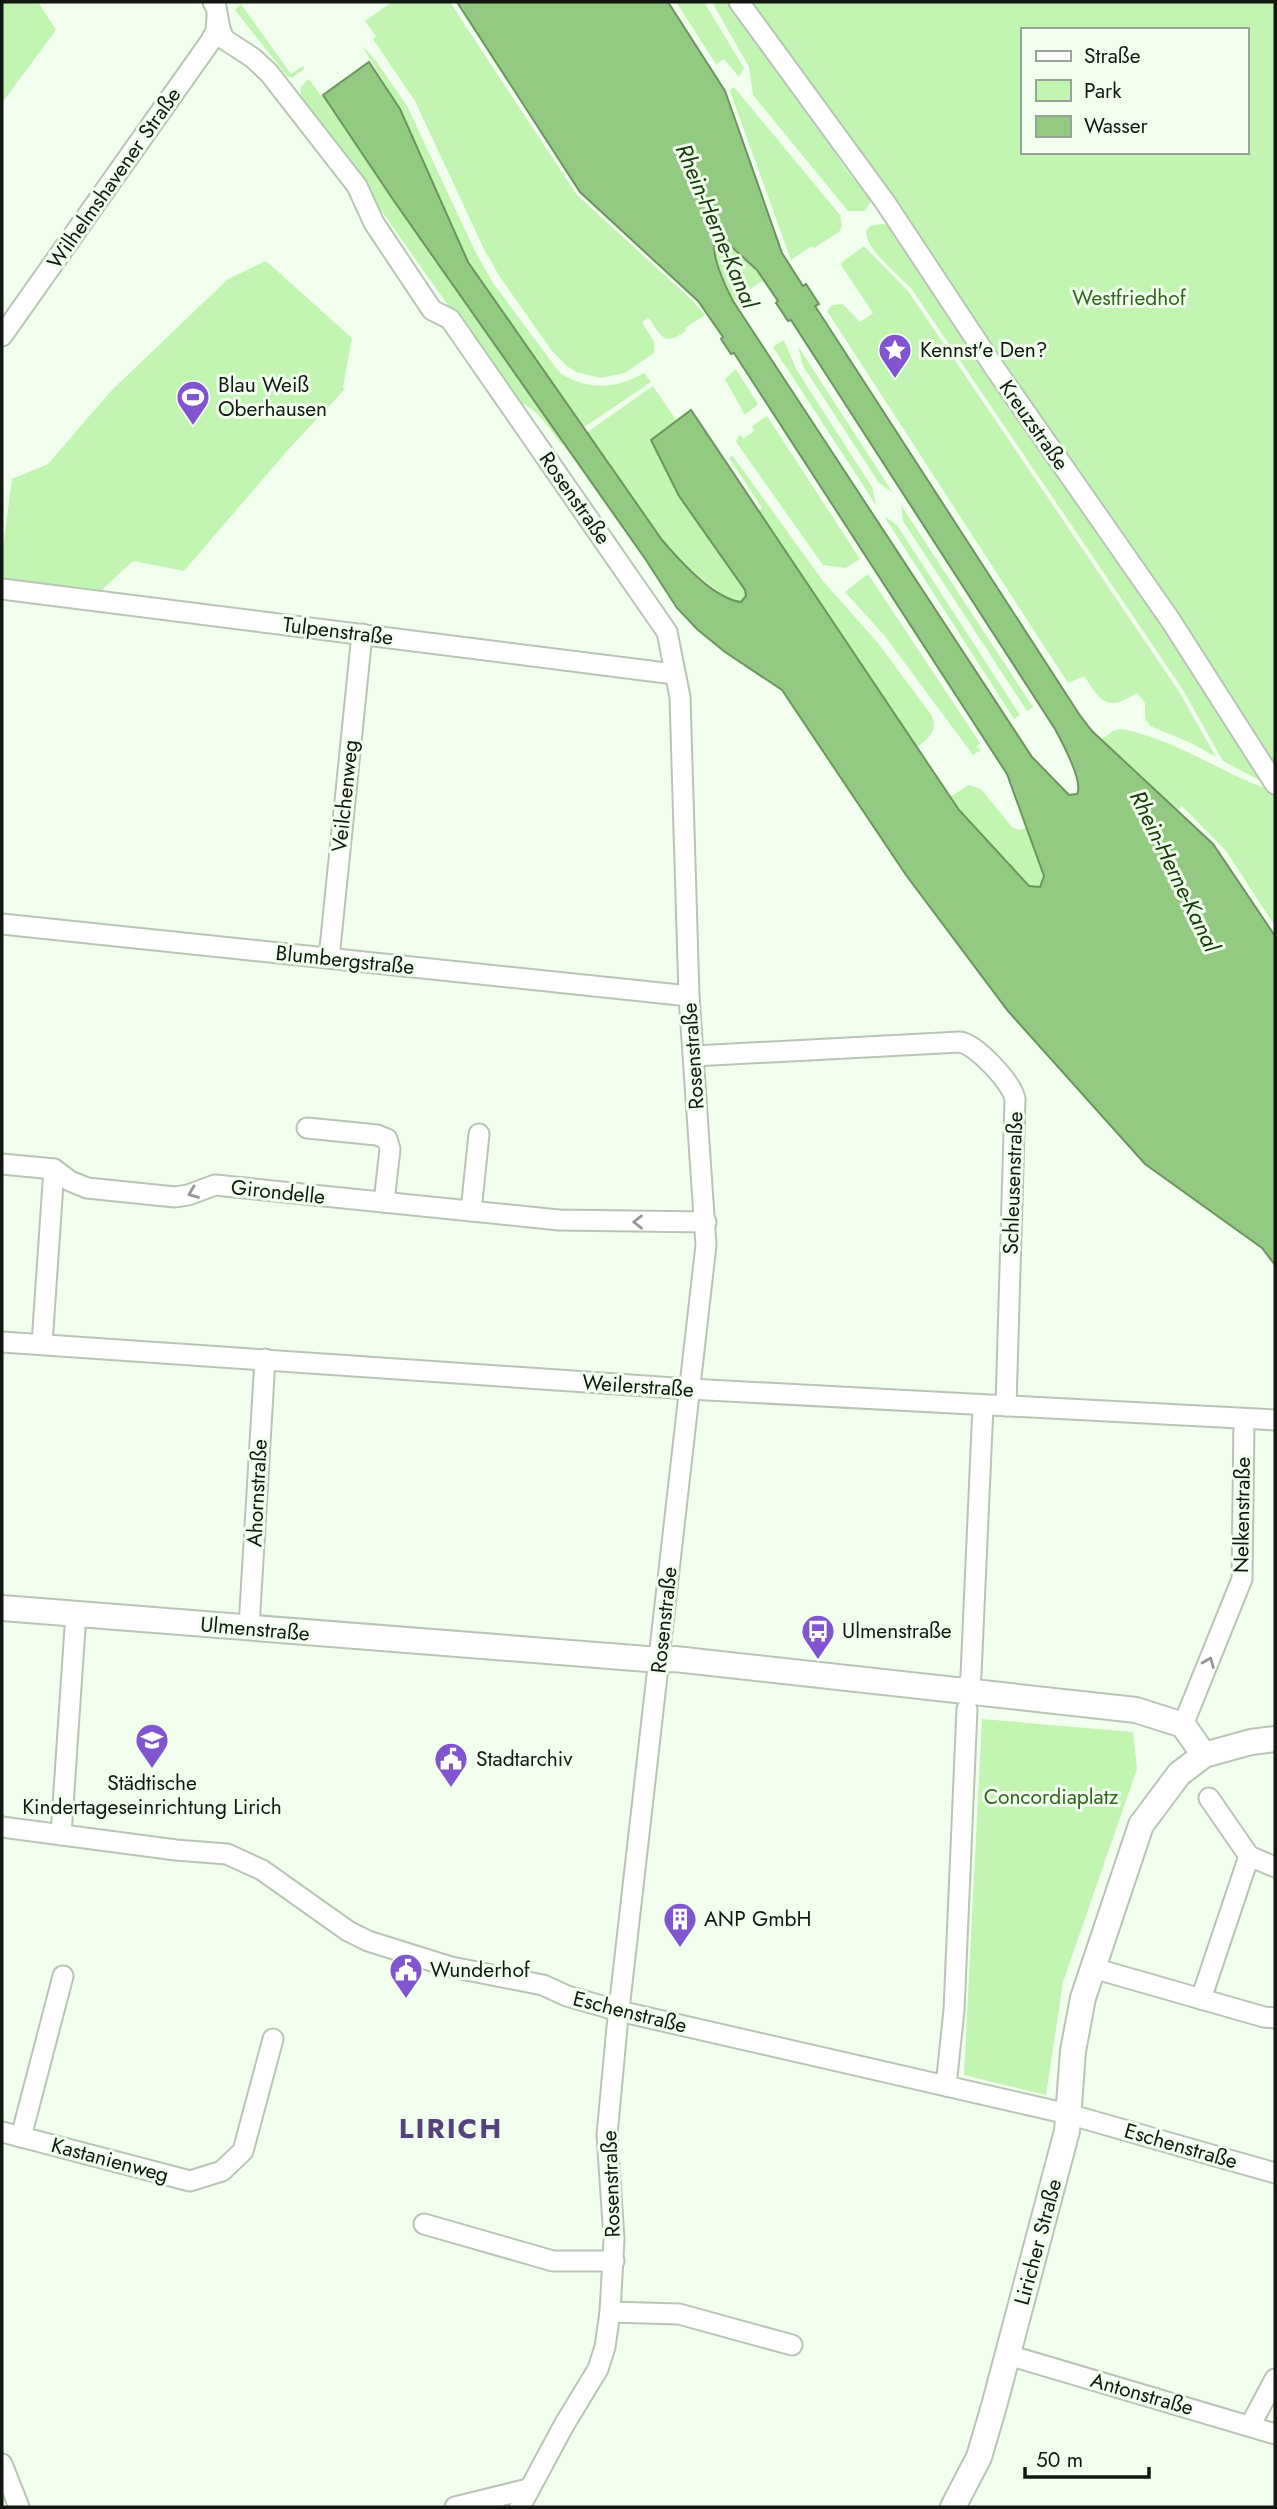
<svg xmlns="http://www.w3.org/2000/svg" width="1277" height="2509" font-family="Jost,sans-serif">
<rect width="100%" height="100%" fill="#f2ffee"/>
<g fill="#c2f5b2" fill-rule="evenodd">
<polygon points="2,2 38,2 56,30 2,103"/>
<path d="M392,2H450L577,195L695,303L705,315L685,328L686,331C664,346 662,338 649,318L642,322L654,342V353L625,373L601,378L576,372L567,366L552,351L500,277L484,249L415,101L373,39L376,36L365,21Z"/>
<polygon points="676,2 704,2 744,68 739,77 724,59 716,64"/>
<path d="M712,2H732L822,124C829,146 842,165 857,183C862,189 868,192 872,199L865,211H848L753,95L749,67Z"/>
<path d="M744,2H1275V770ZM1023,30H1247V152H1023Z"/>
<polygon points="241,4 291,74 303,66 304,69 292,78 287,76 235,10"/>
<path d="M362,46L374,58L407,106L476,253L493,283L560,373C589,391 615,389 644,373L651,382L583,428L468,262L400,109Z"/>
<path d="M309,79L321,96L323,95L394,201L564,443L562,445C550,430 536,405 516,402L302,98C298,89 302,84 309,79Z"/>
<polygon points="734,87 840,215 842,226 839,232 814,248 812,246 791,260 731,94 730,90"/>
<path d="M884,224L892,226L1263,769L1262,779L1259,780L1223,761L1183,690L911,288C899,276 836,224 884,224Z"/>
<path d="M724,240L752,265L764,280L750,289L740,273L738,274L747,291L733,301C726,288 711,257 715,243Z"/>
<path d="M864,246L908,291L1180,693L1216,757L1191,743L1150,726L1145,718V703L1137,693C1107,712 1102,703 1084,676L1068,683L827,311L832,305L843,304L860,322L873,313L841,265V263Z"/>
<polygon points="266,261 352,338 343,387 345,389 287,451 184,571 133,561 91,600 2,589 2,555 12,479 48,464 111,391 228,279"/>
<polygon points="784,340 796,369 872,487 876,505 773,347"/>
<polygon points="798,346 893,493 879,483 803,366"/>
<polygon points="736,369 758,404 745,415 725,379"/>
<path d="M653,386L676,420L651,440L679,496L745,590L746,596L741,602C730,601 721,594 713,587C658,548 624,487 586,433Z"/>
<polygon points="767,416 860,559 846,568 823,565 736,442 740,434 743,439 754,431 752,426"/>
<path d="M732,455L823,581L878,643L932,716C938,731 928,739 917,747L758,511L762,508L729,458Z"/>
<polygon points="901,505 1033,707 1027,711 903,521"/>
<polygon points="884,516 897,525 1020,715 1014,719"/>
<polygon points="868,574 980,743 976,747 981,750 973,755 884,635 845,592"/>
<path d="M1122,729C1177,740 1223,774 1275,792V926L1226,851L1182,806L1177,810L1102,739L1113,731Z"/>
<polygon points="969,785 981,789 1012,827 1019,830 1028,827 1044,876 1040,887 1029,886 959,810 950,797"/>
<polygon points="982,1719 1133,1732 1137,1769 1063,1982 1046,2095 964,2075"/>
</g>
<path fill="#93ca82" stroke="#6d9460" stroke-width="2" fill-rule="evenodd" d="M457,2H668L725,91L782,253L803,286L806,284L819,304L815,306L1079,714L1092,731L1213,844L1275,936V1265L1262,1248L1145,1164L1008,1011L906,875L782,690L725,652L698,630L677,608L646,560L394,201L323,95L369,62L400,109L468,262L662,540C679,560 714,599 741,602L746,596L745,590L679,496L651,440L691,410L959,810L1029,886L1040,887L1044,876L1007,774L734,353L731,354L721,339L723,337L698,301L580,192ZM724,240L757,270L778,301L776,303L788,321L791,320L1055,729C1062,742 1084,782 1077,794L1069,795L1032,757L733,301C726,288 711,256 715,243Z"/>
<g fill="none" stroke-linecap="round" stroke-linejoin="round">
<defs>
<g id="minor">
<polyline points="213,2 216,7 220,29 224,39 253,58 269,73 357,186 374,223 432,310 450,319 667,632 680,697 689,996 706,1245 617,2027 607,2135 614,2239 610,2312 605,2347 598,2369 564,2425 520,2507"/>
<polyline points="739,2 885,202 996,370 1171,621 1275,784"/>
<polyline points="2,336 210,42 216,31 217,17"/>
<polyline points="2,589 674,674"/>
<polyline points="2,924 689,996"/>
<polyline points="329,958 362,634"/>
<path d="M694,1056L960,1042C976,1044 1013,1084 1015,1099L1006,1406"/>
<polyline points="307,1128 377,1135 387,1139 390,1149 384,1202"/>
<polyline points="2,1164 54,1169 70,1181 87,1188 175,1197 188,1195 215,1185 559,1220 706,1222"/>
<polyline points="471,1211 479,1134"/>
<polyline points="2,1342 689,1389 1275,1420"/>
<polyline points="42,1344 54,1169"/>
<polyline points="249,1627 265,1359"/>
<polyline points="968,1691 971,1675 983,1406"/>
<polyline points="1183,1725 1242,1579 1244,1419"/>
<polyline points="1209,1798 1249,1856 1275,1867"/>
<polyline points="2,1827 176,1850 227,1854 262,1870 348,1931 368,1941 451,1967 543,1985 567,1996 619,2011 1068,2114 1275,2173"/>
<polyline points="61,1835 76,1613"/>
<polyline points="1093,1968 1264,2017 1275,2018"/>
<polyline points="1201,1999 1249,1856"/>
<polyline points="946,2086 954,2010 967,1709"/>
<polyline points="2,2132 190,2181 222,2171 243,2151 273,2039"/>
<polyline points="21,2137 63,1976"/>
<polyline points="424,2224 553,2261 614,2261"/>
<polyline points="610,2312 679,2314 792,2345"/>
<polyline points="1008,2355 1275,2434"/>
<polyline points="1250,2426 1275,2379"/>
<polyline points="2,2464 19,2507"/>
<polyline points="455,2507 528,2489"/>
</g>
<g id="tertiary">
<polyline points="2,1608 660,1660 675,1659 1136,1710 1183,1725 1204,1755"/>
<polyline points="953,2507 979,2457 994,2406 1067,2131 1073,2051 1083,1998 1141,1825 1179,1774 1204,1755 1251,1742 1275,1739"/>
</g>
</defs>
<use href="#minor" stroke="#b8c5b5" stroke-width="23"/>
<use href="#tertiary" stroke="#b8c5b5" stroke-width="28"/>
<use href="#minor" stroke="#fff" stroke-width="19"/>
<use href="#tertiary" stroke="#fff" stroke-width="24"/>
</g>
<defs><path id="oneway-chevron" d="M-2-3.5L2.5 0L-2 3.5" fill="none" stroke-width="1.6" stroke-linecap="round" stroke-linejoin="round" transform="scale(1.75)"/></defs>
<g stroke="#959794">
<use href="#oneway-chevron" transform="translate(193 1193) rotate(159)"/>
<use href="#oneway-chevron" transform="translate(638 1222) rotate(-180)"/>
<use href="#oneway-chevron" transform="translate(1209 1662) rotate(-68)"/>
</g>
<defs>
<symbol id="sight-pin" viewBox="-11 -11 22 30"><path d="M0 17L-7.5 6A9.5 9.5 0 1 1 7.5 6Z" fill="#8055cf" stroke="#f2ffee"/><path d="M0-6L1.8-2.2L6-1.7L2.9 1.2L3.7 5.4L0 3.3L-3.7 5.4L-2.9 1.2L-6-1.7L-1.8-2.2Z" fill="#fff"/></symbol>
<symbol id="stadium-pin" viewBox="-11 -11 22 30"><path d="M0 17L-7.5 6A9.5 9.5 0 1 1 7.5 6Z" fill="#8055cf" stroke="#f2ffee"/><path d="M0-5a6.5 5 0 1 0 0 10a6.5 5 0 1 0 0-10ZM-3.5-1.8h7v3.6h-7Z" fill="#fff"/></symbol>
<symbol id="bus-pin" viewBox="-11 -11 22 30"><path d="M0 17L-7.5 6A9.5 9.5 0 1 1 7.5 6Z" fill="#8055cf" stroke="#f2ffee"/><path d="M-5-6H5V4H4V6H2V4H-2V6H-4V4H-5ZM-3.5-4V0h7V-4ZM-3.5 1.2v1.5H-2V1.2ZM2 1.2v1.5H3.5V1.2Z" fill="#fff"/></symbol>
<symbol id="school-pin" viewBox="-11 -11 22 30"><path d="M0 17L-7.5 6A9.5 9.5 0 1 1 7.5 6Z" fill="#8055cf" stroke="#f2ffee"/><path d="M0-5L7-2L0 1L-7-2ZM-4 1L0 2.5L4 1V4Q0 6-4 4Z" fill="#fff"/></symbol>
<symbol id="civic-pin" viewBox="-11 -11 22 30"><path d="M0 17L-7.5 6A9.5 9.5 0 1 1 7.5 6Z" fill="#8055cf" stroke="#f2ffee"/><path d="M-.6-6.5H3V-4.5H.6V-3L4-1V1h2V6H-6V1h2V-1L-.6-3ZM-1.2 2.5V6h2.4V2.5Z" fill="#fff"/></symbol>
<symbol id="building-pin" viewBox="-11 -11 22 30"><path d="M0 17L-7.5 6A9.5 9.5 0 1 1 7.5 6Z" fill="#8055cf" stroke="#f2ffee"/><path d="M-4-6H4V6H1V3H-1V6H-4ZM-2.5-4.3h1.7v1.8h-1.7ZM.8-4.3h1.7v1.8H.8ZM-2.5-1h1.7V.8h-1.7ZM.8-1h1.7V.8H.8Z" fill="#fff"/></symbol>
</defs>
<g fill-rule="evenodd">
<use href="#sight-pin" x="876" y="331" width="38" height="52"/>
<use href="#stadium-pin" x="174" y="378" width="38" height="52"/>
<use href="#bus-pin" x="799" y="1612" width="38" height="52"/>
<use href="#school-pin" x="133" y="1721" width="38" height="52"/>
<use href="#civic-pin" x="432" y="1740" width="38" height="52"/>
<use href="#building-pin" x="661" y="1900" width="38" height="52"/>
<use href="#civic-pin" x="387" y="1951" width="38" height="52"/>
</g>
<g text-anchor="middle" stroke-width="6" stroke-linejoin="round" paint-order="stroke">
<g font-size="21" fill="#131712" stroke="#f2ffee">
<text transform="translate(114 178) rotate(-55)" y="7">Wilhelmshavener Straße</text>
<text transform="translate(1034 425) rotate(55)" y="7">Kreuzstraße</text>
<text transform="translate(575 498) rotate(55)" y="7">Rosenstraße</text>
<text transform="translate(338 631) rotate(7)" y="7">Tulpenstraße</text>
<text transform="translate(345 796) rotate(-84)" y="7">Veilchenweg</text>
<text transform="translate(345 960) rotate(6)" y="7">Blumbergstraße</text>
<text transform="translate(693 1056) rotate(-94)" y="7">Rosenstraße</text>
<text transform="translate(1013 1183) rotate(-88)" y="7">Schleusenstraße</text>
<text transform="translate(278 1192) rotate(6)" y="7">Girondelle</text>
<text transform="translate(638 1386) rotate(4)" y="7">Weilerstraße</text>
<text transform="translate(257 1493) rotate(-87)" y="7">Ahornstraße</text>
<text transform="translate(1242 1515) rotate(-89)" y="7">Nelkenstraße</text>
<text transform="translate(664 1620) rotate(-84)" y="7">Rosenstraße</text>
<text transform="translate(255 1629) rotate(5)" y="7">Ulmenstraße</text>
<text transform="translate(630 2012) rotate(14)" y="7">Eschenstraße</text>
<text transform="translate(1181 2146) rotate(16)" y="7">Eschenstraße</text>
<text transform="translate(110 2160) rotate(15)" y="7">Kastanienweg</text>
<text transform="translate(611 2184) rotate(-92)" y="7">Rosenstraße</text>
<text transform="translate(1038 2242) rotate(-75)" y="7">Liricher Straße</text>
<text transform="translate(1142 2394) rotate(16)" y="7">Antonstraße</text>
</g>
<g font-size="21" fill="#31641d" stroke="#f2ffee">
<text x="1129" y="305">Westfriedhof</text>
<text x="1051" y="1804">Concordiaplatz</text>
</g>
<g font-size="21" fill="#131712" stroke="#f2ffee" text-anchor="start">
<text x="920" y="357">Kennst'e Den?</text>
<text x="218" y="392">Blau Weiß<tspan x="218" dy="24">Oberhausen</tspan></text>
<text x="842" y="1638">Ulmenstraße</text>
<text x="476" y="1766">Stadtarchiv</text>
<text x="152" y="1790" text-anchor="middle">Städtische<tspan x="152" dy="24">Kindertageseinrichtung Lirich</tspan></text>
<text x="704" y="1926">ANP GmbH</text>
<text x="430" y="1977">Wunderhof</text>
</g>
<g font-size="23" font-style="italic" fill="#173b08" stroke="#f2ffee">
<text transform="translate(717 226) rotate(67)" y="8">Rhein-Herne-Kanal</text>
<text transform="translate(1175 871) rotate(64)" y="8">Rhein-Herne-Kanal</text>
</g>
<g font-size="28" font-weight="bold" letter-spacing="2" fill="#554380" stroke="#f2ffee">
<text x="451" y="2138">LIRICH</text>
</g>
</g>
<rect width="1277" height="2509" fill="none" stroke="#131712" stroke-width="7"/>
<rect x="1021" y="28" width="228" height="126" fill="#f2ffee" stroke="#99a296" stroke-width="2"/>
<rect x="1036" y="51" width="35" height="10" fill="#ffffff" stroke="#99a296" stroke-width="2"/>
<text x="1084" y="63" font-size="21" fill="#131712">Straße</text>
<rect x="1036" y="80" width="35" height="21" fill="#c2f5b2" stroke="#99a296" stroke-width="2"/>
<text x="1084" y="98" font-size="21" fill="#131712">Park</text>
<rect x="1036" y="116" width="35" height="21" fill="#93ca82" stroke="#99a296" stroke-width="2"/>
<text x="1084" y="133" font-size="21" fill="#131712">Wasser</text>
<path d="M1025 2467v10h124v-10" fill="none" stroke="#131712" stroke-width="3.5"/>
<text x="1036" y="2467" font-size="21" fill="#131712" stroke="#f2ffee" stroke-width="5" paint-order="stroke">50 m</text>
</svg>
